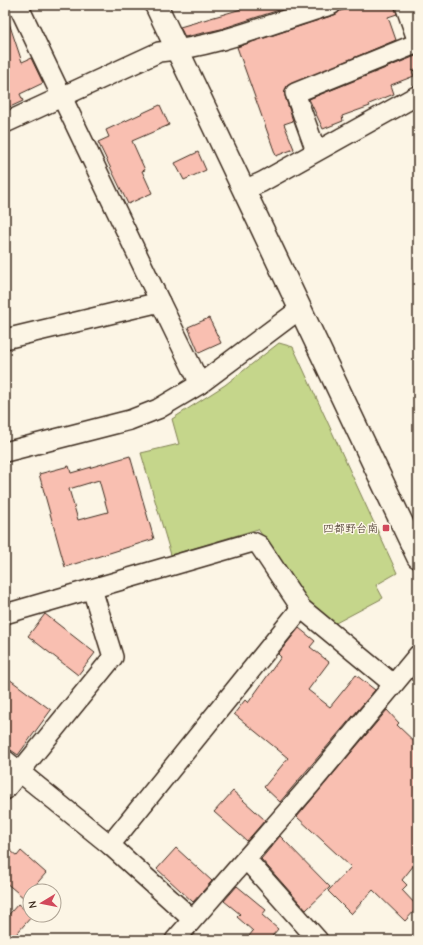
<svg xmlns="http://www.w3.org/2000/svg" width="423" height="945" font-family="'Comic Neue','Klee One',sans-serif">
<rect width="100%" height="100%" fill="#fcf5e5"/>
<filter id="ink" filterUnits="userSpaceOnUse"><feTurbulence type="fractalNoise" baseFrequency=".025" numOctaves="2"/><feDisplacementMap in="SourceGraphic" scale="8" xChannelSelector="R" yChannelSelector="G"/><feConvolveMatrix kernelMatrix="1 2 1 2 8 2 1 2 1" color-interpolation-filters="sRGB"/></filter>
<g filter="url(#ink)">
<polygon fill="#c5d68b" stroke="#808054" points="279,343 293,347 397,573 376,585 383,598 332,625 306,601 258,529 171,555 141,453 179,444 172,419 225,385"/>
<g fill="#f9bfb1" stroke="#3b2a1e" fill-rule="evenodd">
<polygon points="255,5 294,5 221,29 185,37 180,27"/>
<polygon points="359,5 394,5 397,14 388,17 396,40 287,86 285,96 293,121 284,124 294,149 276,156 237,47 334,15 340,11"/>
<polygon points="5,20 8,20 22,62 31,58 43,83 20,94 23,101 10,107 7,100 5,100"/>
<polygon points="418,55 418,69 412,71 414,76 391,85 394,94 369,104 370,106 342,116 343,121 323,129 309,99"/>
<polygon points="160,105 169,125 132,141 145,170 142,171 152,193 128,204 98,142 109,137 106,130"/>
<polygon points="198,152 206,170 184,180 175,163"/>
<polygon points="209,318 221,343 199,353 188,327"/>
<path d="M130,456L154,539L65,567L39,474L69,466L71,473ZM99,480L108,512L78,520L69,489Z"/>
<polygon points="45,614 95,653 78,675 28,636"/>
<polygon points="299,628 315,641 310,647 329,662 308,690 330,707 356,675 375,690 280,802 264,787 288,758 234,714 245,700 248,703 281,657 278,654"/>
<polygon points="5,676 51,710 18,755 5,746"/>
<polygon points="387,710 399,723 397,725 418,745 418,860 402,880 407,885 402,890 418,907 405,921 373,890 351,914 328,891 351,867 297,817"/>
<polygon points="233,791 265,820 247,841 214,812"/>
<polygon points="280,836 330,887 306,910 261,859"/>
<polygon points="5,846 17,856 21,851 46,873 24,898 5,882"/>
<polygon points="176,848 212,881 193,902 157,869"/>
<polygon points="237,886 266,910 262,915 278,929 269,940 246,940 253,931 237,917 240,914 224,901"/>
<polygon points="18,904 32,916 11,940 5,940 5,919"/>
</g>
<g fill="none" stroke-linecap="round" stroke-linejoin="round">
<defs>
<g id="minor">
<polyline points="18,5 160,302"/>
<polyline points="405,5 418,42"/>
<path d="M5,123L159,52C217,47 275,22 331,5"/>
<polyline points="316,151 295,93 418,43"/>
<polyline points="244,190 262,182 418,95"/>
<polyline points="5,339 160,302 200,384"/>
<polyline points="5,452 130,420 158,409 200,384 300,309"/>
<polyline points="301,608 393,684"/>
<polyline points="5,614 253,542 259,545 301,608 110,845"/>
<polyline points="5,760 110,845 192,919"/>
<polyline points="5,790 113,657 92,589"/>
<polyline points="246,859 318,940"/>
<polyline points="175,940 311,784 418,655"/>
</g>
<polyline id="tertiary" points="156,5 418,557"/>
</defs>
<use href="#minor" stroke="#3b2a1e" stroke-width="22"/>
<use href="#tertiary" stroke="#3b2a1e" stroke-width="25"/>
<use href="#minor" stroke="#fcf5e5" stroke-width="19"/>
<use href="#tertiary" stroke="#fcf5e5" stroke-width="22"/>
</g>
</g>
<rect fill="#d1495b" stroke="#fcf5e5" stroke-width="1.5" x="382" y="524" width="8" height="8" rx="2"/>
<g text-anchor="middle" stroke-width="3" stroke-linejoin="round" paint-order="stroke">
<g font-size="11" fill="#3b2a1e" stroke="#fcf5e5" text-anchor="end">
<text x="378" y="532">四都野台南</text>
</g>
</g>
<rect width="423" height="945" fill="none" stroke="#fcf5e5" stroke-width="20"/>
<rect x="10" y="10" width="403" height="925" fill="none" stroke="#3b2a1e" stroke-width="1.5" filter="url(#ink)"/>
<g transform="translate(42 903) rotate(260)"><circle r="19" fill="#fcf5e5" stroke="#afa495"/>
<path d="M0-3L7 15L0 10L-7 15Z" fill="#d1495b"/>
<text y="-6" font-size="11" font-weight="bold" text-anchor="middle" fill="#3b2a1e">N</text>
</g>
</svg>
